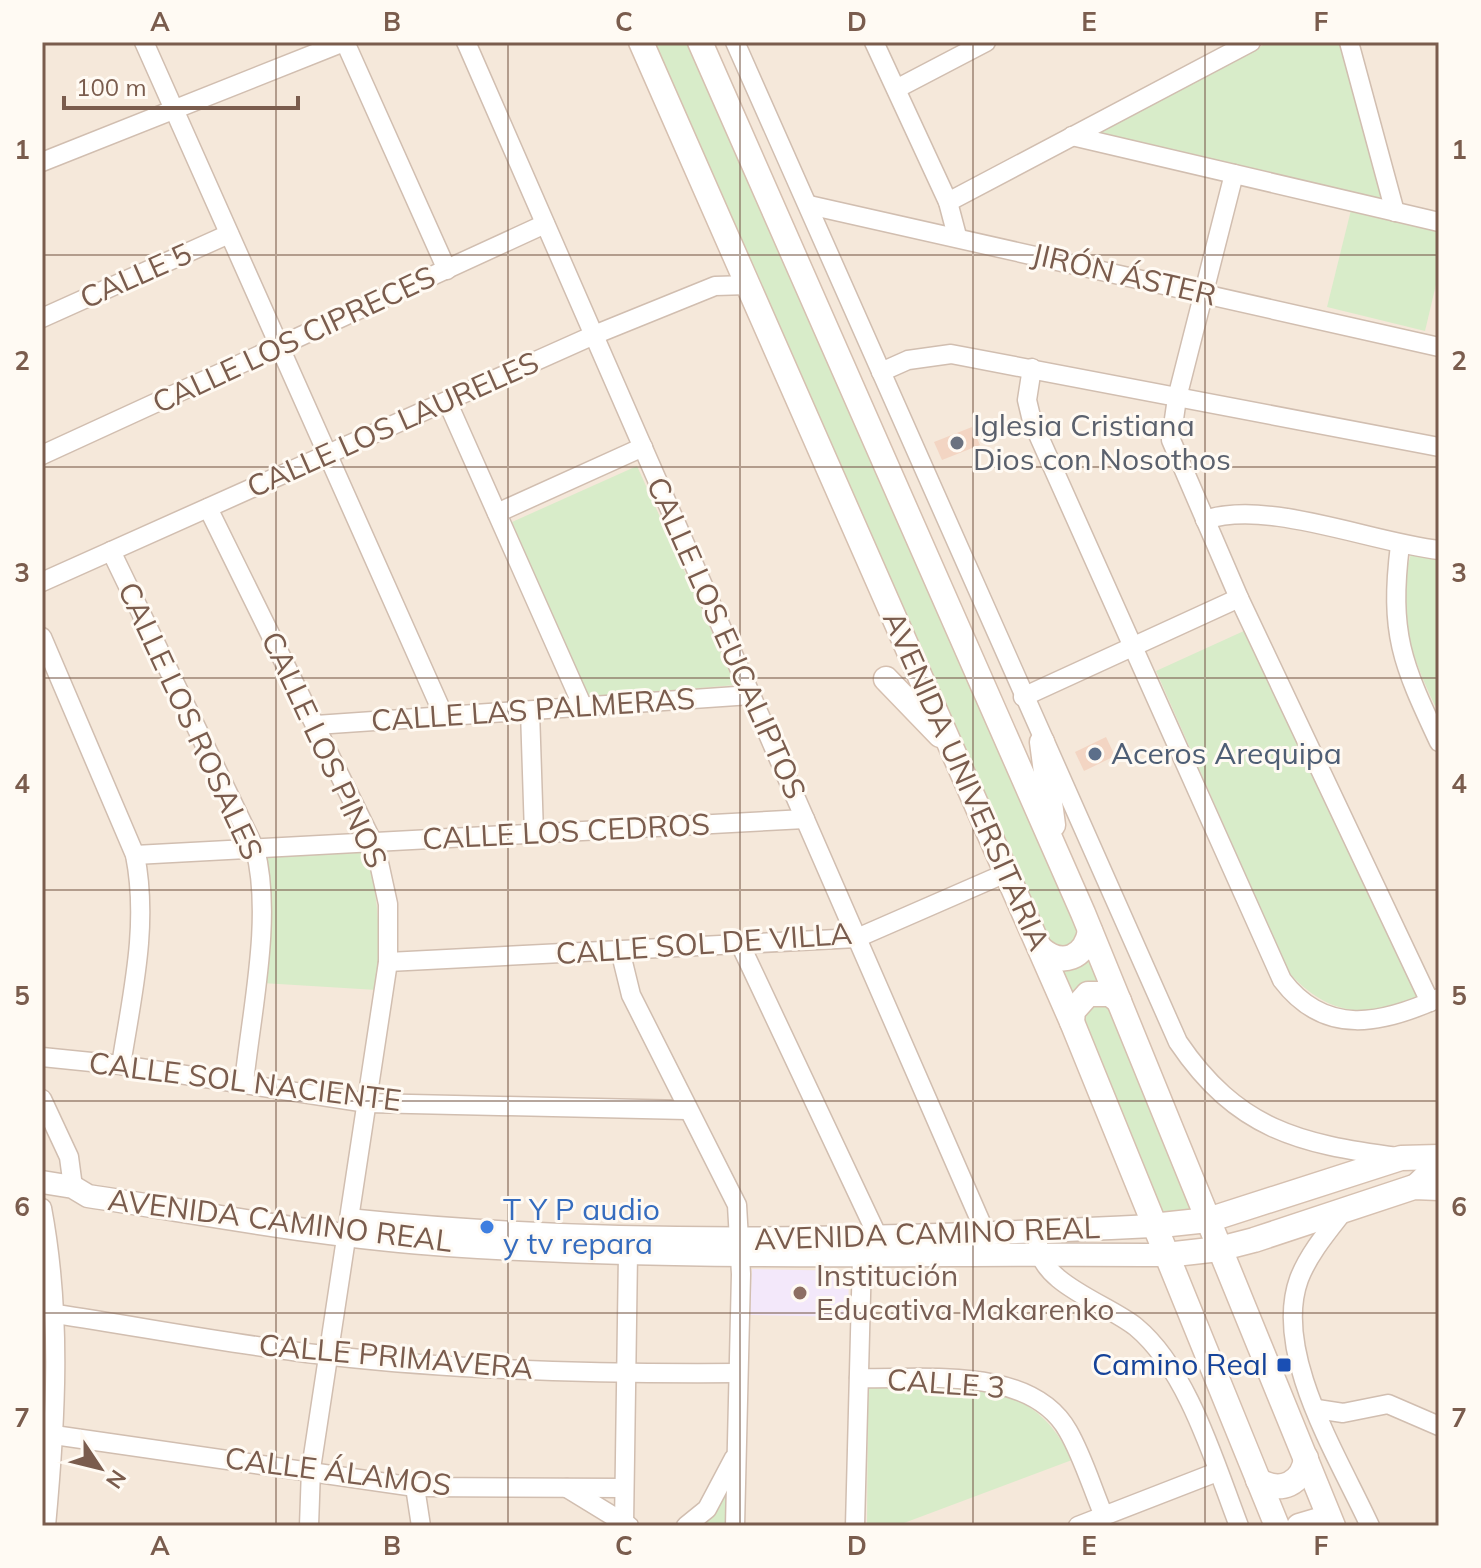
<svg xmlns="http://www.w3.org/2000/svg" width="1481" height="1568" font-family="Mulish,sans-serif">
<rect width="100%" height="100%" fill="#fdf6ec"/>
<rect fill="#f5e8da" x="42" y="42" width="1397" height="1484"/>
<polygon fill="#f3e8fa" points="752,1269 849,1271 848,1317 750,1315"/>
<g fill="#d8ecc9">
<polygon points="649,42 692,42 1081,925 1197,1213 1157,1217"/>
<polygon points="1269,42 1340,42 1383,201 1098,133"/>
<polygon points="1351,210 1439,232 1439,272 1425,331 1327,307"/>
<polygon points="637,466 736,685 588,697 512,522"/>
<path d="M1411,554L1439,556V704L1435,706C1412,657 1393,608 1411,554Z"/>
<path d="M1246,630L1418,997C1366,1019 1329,1016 1289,973L1156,671Z"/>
<path d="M366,848C379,898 381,940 377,990L262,983L264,854Z"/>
<path d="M868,1386C954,1388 1030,1370 1072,1460L896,1526H867Z"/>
<polygon points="728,1492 728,1526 701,1526"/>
</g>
<g fill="#f3d5c3">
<polygon points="972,427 980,445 942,460 934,442"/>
<polygon points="1106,737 1115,756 1084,771 1075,752"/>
</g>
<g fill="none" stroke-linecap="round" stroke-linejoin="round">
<defs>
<g id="minor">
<polyline points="144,42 444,716"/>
<polyline points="345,42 447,270"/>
<polyline points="466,42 986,1234"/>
<path d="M735,42L1178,1042C1237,1129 1298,1144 1398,1157"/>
<polyline points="874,42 948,202 957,236"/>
<polyline points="1349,42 1395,212"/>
<polyline points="898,88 986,42"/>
<polyline points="1072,136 1439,222"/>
<polyline points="42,162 344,42"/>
<polyline points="1234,174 1177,398 1171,440 1239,598 1430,1002"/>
<polyline points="948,202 1251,42"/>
<polyline points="809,205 1439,347"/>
<polyline points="42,318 229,234"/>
<path d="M1032,368L1027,400L1032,421L1282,980C1325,1037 1382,1024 1439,998"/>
<polyline points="881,372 908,360 951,354 1439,447"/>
<polyline points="447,401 583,707"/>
<polyline points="42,455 545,224"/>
<polyline points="208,508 376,849 388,904 388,962 311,1469 309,1526"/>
<polyline points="497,513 643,447"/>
<path d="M1205,520C1267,499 1370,542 1439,550"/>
<path d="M1400,545C1389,634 1402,663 1439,742"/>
<path d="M111,551L255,849C273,917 251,1013 244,1083"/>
<polyline points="42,582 594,335 715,286 748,285"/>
<path d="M42,637L135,855C149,925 132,995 121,1065"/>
<polyline points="1023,697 1239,598"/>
<polyline points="530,711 534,834"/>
<polyline points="316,725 751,695"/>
<polyline points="135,855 805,819"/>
<polyline points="740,944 879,1239"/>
<polyline points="620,950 631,995 737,1205 741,1274 735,1526"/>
<polyline points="388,962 857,938 1006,873"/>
<polyline points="42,1057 121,1065 367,1103 687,1110"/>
<polyline points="42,1099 69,1157 73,1187"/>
<path d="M42,1208C62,1314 56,1419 46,1526"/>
<path d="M1346,1208C1329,1230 1309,1253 1299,1279C1272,1353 1339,1458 1370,1526"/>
<path d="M1038,1243C1038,1283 1108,1304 1136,1327C1188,1370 1215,1464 1239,1526"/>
<path d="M56,1314C148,1328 240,1346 332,1356C467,1371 603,1374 738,1373"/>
<path d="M859,1378C924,1380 1031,1365 1068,1431C1083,1457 1092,1488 1104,1516"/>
<polyline points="1317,1409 1343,1413 1388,1404 1439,1426"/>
<polyline points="54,1435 415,1487 624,1488"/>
<polyline points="415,1487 421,1526"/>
<polyline points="567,1488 629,1526"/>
<polyline points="624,1525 628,1253"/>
<polyline points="686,1526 707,1509 734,1458"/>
<polyline points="855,1526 862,1257"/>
<polyline points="1078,1526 1217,1472"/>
</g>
<g id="tertiary">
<path d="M42,1182L73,1187L88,1196C207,1214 326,1237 447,1245C686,1261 926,1253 1166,1255"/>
<polyline points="1414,1187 1439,1163"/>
<path d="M358,1221C623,1248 887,1239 1152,1226"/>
</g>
<g id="secondary">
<polyline points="641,42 1072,1022 1277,1526"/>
<polyline points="700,42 1083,913 1333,1526"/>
<polyline points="886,679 940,735"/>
<polyline points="1042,742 1053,825"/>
<path d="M1041,949C1062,967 1085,958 1090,931"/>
<polyline points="1072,1022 1073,1011 1088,994 1110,994 1119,1001"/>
<polyline points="1152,1226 1208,1220 1401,1158 1439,1157"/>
<polyline points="1166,1255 1219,1249 1254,1240 1414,1187 1439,1188"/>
<path d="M1258,1480C1280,1494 1303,1484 1306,1458"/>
<polyline points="1299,1526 1316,1521 1331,1526"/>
</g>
</defs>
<use href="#minor" stroke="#d1beb0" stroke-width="21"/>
<use href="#tertiary" stroke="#d1beb0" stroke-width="25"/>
<use href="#secondary" stroke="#d6c0b0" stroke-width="27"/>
<use href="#minor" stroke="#fff" stroke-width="18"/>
<use href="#tertiary" stroke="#fff" stroke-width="22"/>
<use href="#secondary" stroke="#fff" stroke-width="24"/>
</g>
<path fill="none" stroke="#7a5c4d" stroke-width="2" stroke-opacity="0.55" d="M276,42V1526M508,42V1526M740,42V1526M973,42V1526M1205,42V1526M42,255H1439M42,467H1439M42,678H1439M42,890H1439M42,1101H1439M42,1313H1439"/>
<circle fill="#6b7280" stroke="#fffaf3" stroke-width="3" cx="957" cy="443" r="8"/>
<circle fill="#5c6f8a" stroke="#fffaf3" stroke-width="3" cx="1095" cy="754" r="8"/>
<circle fill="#3f7fe0" stroke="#fffaf3" stroke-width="3" cx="487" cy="1227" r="8"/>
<circle fill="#8d6e63" stroke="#fffaf3" stroke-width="3" cx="800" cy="1293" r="8"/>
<rect fill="#1a4fb4" stroke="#fffaf3" stroke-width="3" x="1276" y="1357" width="16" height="16" rx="4"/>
<g text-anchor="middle" stroke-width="6" stroke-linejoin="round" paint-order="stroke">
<g font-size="30" fill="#7a5c4d" stroke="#fffaf3">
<text transform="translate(1124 275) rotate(13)" y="10">JIRÓN ÁSTER</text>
<text transform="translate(136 276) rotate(-24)" y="10">CALLE 5</text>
<text transform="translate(294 340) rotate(-25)" y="10">CALLE LOS CIPRECES</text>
<text transform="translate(393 425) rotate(-24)" y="10">CALLE LOS LAURELES</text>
<text transform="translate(726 638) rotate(66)" y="10">CALLE LOS EUCALIPTOS</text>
<text transform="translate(533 710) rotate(-4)" y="10">CALLE LAS PALMERAS</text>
<text transform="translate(190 721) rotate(65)" y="10">CALLE LOS ROSALES</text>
<text transform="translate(324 750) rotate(65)" y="10">CALLE LOS PINOS</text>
<text transform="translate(966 781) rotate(66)" y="10">AVENIDA UNIVERSITARIA</text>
<text transform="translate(566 832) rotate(-3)" y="10">CALLE LOS CEDROS</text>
<text transform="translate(704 944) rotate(-4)" y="10">CALLE SOL DE VILLA</text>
<text transform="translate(245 1082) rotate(7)" y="10">CALLE SOL NACIENTE</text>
<text transform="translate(280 1221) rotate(7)" y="10">AVENIDA CAMINO REAL</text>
<text transform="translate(927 1234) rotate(-2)" y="10">AVENIDA CAMINO REAL</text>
<text transform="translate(396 1357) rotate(5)" y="10">CALLE PRIMAVERA</text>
<text transform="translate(946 1384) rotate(4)" y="10">CALLE 3</text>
<text transform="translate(338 1472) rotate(7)" y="10">CALLE ÁLAMOS</text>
</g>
<g font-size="30" fill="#5b616d" stroke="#fffaf3" text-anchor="start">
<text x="973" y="436">Iglesia Cristiana<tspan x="973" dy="34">Dios con Nosothos</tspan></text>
</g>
<g font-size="30" fill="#4e5e75" stroke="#fffaf3" text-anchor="start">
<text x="1111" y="764">Aceros Arequipa</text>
</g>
<g font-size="30" fill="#366cbe" stroke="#fffaf3" text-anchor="start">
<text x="503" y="1220">T Y P audio<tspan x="503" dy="34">y tv repara</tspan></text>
</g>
<g font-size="30" fill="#785e54" stroke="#fffaf3" text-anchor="start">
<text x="816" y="1286">Institución<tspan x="816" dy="34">Educativa Makarenko</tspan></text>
</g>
<g font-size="30" fill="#164399" stroke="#fffaf3" text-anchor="end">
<text x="1268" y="1375">Camino Real</text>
</g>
</g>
<rect width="1481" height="1568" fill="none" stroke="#fffaf3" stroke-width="88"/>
<g transform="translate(100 1468) rotate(125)" stroke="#fffaf3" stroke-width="6" paint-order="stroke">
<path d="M0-6L14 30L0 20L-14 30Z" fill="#7a5c4d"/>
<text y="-12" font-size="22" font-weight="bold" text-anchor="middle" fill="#7a5c4d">N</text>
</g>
<path d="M64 96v12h234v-12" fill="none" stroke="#7a5c4d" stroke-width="4"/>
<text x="76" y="96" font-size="24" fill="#7a5c4d" stroke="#fffaf3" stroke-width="6" paint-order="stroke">100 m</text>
<rect x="44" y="44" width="1393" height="1480" fill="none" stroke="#7a5c4d" stroke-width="3"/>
<g font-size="26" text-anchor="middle" font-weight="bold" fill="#7a5c4d">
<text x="160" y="31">A</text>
<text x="392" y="31">B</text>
<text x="624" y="31">C</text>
<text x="857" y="31">D</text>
<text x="1089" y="31">E</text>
<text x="1321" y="31">F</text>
<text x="22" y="159">1</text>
<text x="1459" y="159">1</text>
<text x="22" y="370">2</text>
<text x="1459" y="370">2</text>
<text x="22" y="582">3</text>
<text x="1459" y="582">3</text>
<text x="22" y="793">4</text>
<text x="1459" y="793">4</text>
<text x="22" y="1005">5</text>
<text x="1459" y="1005">5</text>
<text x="22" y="1216">6</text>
<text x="1459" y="1216">6</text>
<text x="22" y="1427">7</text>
<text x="1459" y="1427">7</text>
<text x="160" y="1555">A</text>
<text x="392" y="1555">B</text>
<text x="624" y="1555">C</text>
<text x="857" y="1555">D</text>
<text x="1089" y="1555">E</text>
<text x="1321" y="1555">F</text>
</g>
</svg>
